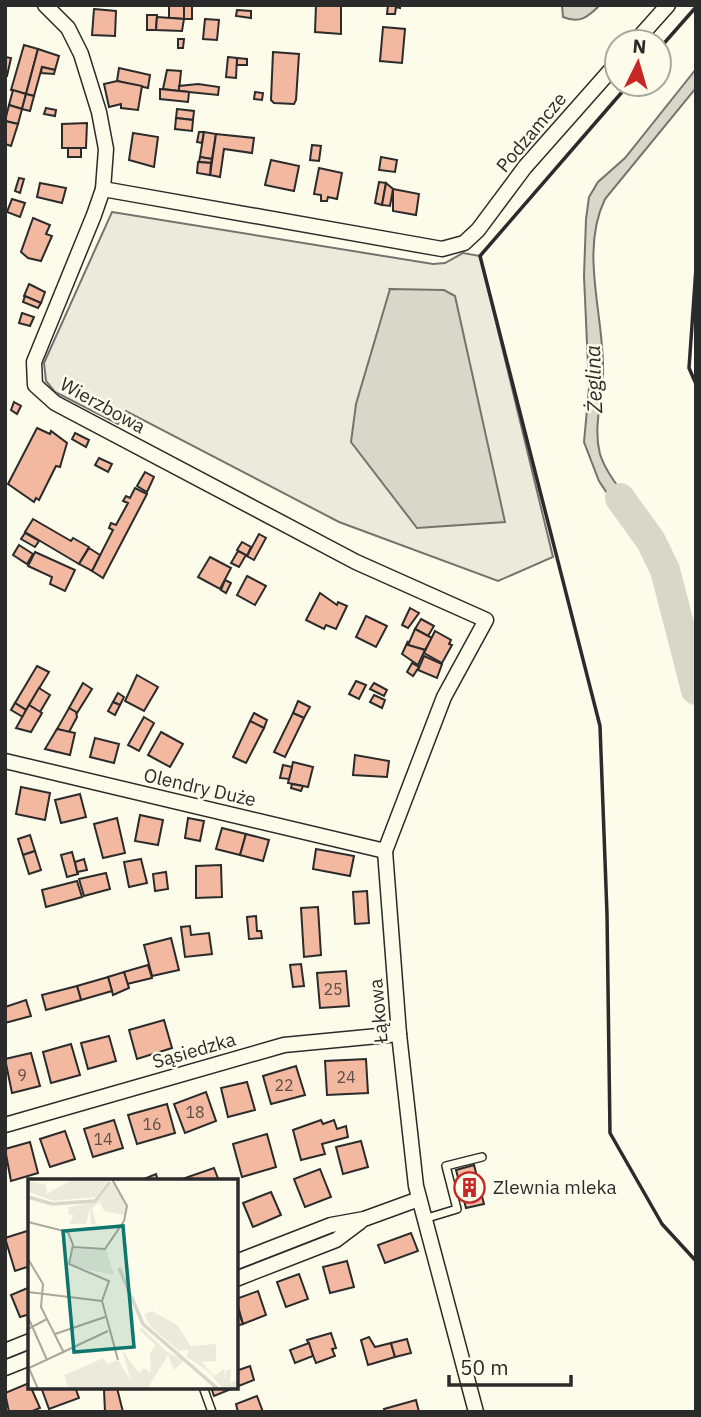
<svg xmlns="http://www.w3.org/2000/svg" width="701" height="1417" font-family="'IBM Plex Sans',sans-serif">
<rect width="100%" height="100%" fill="#fdfbea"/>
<g fill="#ecebdb" stroke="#74746e" stroke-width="2" fill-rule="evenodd">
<path d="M112,212L433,264L445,263L463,253L480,256L553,557L498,581L339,522L126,411L118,424L55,392L46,381L44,363ZM390,289L454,296L473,382Z"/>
<polygon points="333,1230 335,1235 236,1273 236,1267"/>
</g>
<g fill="#d8d7c9" stroke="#74746e" stroke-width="2">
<path d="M562,5H600C588,17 580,24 563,17Z"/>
<path d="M696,69V88L605,199C579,253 605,317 603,374C602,401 593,427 600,454C608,480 634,504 649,525L634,534L599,481L584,442L589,388L584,276L586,219L589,197L598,182L625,158Z"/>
<polygon points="390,289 444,290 455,296 505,522 417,528 351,442 356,404"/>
</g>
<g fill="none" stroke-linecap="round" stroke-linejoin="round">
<polyline stroke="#d8d7c9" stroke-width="30" points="620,498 651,541 665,570 696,690"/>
</g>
<g fill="#f2b8a0" stroke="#2b2b2b" stroke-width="2">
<polygon points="169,5 184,5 184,19 169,18"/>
<rect x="184" y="5" width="8" height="14"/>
<polygon points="316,5 341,5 341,34 315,32"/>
<polygon points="388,5 400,5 400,8 396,7 395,14 387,14"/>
<polygon points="94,9 116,11 115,36 92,35"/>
<polygon points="237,10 251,11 251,18 236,16"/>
<polygon points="147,15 157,15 156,30 147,30"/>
<polygon points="157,17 184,19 182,31 156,30"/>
<polygon points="205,19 219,20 217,40 203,39"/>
<polygon points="383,27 405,29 402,63 380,61"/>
<polygon points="178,39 184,39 183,48 178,48"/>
<polygon points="24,45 38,49 26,94 11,90"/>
<polygon points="38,49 59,56 55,70 42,67 34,96 26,94"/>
<polygon points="273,52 299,54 296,100 294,104 274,103 271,100"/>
<polygon points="5,57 11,58 7,76 5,76"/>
<polygon points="228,57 237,58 236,78 226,77"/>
<polygon points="237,58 247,59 247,65 237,65"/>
<polygon points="42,67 55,70 54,74 41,73"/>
<polygon points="119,68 150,75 148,88 117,81"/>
<polygon points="167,70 181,71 179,91 163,89"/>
<polygon points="117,81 142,86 138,110 121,108 121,104 109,107 104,84"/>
<polygon points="198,84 219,87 218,95 179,91 179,86"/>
<polygon points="160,89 189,92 188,102 160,99"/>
<polygon points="13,90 26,94 22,109 9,105"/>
<polygon points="255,92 263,93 262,100 254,99"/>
<polygon points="26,94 34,96 30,111 22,109"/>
<polygon points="9,105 22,109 18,124 5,121"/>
<polygon points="46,108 56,110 55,116 44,114"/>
<polygon points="177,109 194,111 193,120 176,118"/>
<polygon points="176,118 193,120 192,131 175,129"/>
<polygon points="5,121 18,124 11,146 5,144"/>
<polygon points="87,123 86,148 62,148 62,124"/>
<polygon points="199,132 204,132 202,143 197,142"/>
<polygon points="204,132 216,134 212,159 200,157"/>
<polygon points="133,133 158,137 154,167 129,160"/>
<polygon points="216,134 254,138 252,153 224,149 220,177 210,175"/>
<polygon points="312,145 321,146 319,161 310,160"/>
<rect x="68" y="148" width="13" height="9"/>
<polygon points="200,157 212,159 211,163 199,162"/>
<polygon points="381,157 397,160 395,172 379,170"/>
<polygon points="271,160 299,166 294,191 265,185"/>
<polygon points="198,162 211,163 210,175 197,173"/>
<polygon points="319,168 342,173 337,199 328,197 327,201 321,201 321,195 314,194"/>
<polygon points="19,178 24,179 20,193 15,191"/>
<polygon points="379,182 386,183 382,205 375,203"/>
<polygon points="40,183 66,188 62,203 37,197"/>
<polygon points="386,183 393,189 390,206 382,205"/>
<polygon points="393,189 419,194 416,215 393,211"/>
<polygon points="12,199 25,203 20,217 7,212"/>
<polygon points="33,218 50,225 46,234 52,236 41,261 28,258 21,252"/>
<polygon points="29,284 45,292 41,303 24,296"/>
<polygon points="25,296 41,303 38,308 23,302"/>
<polygon points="22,313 34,317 30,326 19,323"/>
<polygon points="14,402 21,406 17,414 11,410"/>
<polygon points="37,428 50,434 51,431 67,443 60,467 56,466 39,500 36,498 34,502 8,484"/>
<polygon points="75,433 89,440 86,447 72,439"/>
<polygon points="99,458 112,464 108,472 95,465"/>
<polygon points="145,472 154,477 147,492 137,486"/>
<polygon points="135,488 147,494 103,578 92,571 113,530 109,528 111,523 116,525 128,503 123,501 126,496 130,498"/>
<polygon points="33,519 71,541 73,538 89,547 79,564 25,532"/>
<polygon points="25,533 39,541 35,547 21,539"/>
<polygon points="259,534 266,538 254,560 247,556"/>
<polygon points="242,542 251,547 247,556 237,550"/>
<polygon points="19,545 33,554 27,564 13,555"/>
<polygon points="89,548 100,555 92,571 79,564"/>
<polygon points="238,551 246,555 239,567 231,563"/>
<polygon points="35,552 75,570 65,591 50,584 52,577 28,566"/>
<polygon points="210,557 231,568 220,589 198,577"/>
<polygon points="247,576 266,586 255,605 237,595"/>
<polygon points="225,580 231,583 226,593 221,590"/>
<polygon points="320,593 337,605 338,602 347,606 336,629 326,625 324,629 306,620"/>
<polygon points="410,608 419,613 408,628 402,625"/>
<polygon points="366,616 387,626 376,647 356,637"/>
<polygon points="421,619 434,626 428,636 415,629"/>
<polygon points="415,629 432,638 425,650 408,645"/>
<polygon points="435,631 451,640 449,644 452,645 442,663 424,653"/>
<polygon points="408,641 408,645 425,650 418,665 402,654"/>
<polygon points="424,656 442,664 437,678 418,670"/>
<polygon points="412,663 419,667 413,676 407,672"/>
<polygon points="37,666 49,672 26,710 15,703"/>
<polygon points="137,675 158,687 144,711 125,701"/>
<polygon points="356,681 366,685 359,699 349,694"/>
<polygon points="83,683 92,689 77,713 69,708"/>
<polygon points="374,683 387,690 384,696 370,689"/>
<polygon points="39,688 50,695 40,712 29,705"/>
<polygon points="118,693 124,697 120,705 113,702"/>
<polygon points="374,695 385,700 382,708 370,702"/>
<polygon points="298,701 310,707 304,718 293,713"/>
<polygon points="113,702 120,705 115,715 108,711"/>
<polygon points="15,703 26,710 23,717 11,710"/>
<polygon points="29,705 42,713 31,732 16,728"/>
<polygon points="69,708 76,712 77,717 69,732 57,729"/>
<polygon points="254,713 267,720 264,728 250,721"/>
<polygon points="293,713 304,718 285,757 274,752"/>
<polygon points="144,717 154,723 139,751 128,745"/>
<polygon points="250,721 264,728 246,763 233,757"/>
<polygon points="57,729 75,733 70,755 45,749"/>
<polygon points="161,732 183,744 170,767 148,755"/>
<polygon points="95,738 119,744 114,763 90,757"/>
<polygon points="355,755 389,761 387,777 353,775"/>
<polygon points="293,762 313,767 308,787 288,783"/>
<polygon points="283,765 292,767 289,779 280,778"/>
<polygon points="292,784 303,786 301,791 291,788"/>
<polygon points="21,787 50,793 45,820 16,814"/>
<polygon points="80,794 86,817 61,823 55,800"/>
<polygon points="140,815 163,820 158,845 135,841"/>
<polygon points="117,818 125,853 103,858 94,824"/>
<polygon points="188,818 204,821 200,841 185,838"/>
<polygon points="222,828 246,834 240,855 216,849"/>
<polygon points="246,834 269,840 263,861 240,855"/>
<polygon points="30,835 35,851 23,855 18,839"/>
<polygon points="316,849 354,856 350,876 313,869"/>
<polygon points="35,851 41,870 29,874 23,855"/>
<polygon points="72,852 78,874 67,877 61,855"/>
<polygon points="84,859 87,870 77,872 75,862"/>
<polygon points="141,859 147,883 129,887 124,862"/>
<polygon points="221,865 222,897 196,898 196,866"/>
<polygon points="166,872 168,889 155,891 153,874"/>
<polygon points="106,873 110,889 84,896 79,879"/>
<polygon points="77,881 82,897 46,907 42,890"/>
<polygon points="367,891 369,923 355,924 353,892"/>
<polygon points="318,907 321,955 304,957 301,908"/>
<polygon points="256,916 257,931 261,931 262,938 249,939 247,917"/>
<polygon points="190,926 191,935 209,933 212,954 185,957 181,927"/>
<polygon points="171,938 179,970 152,976 144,945"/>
<polygon points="301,964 304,986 293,987 290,965"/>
<polygon points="148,965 152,978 127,984 124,972"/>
<polygon points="346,971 349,1006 320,1008 317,973"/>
<polygon points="124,972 129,988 113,995 108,977"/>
<polygon points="108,977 112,991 81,1000 77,986"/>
<polygon points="77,986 81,1000 46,1010 42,995"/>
<polygon points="26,1000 31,1016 5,1023 5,1007"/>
<polygon points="164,1020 172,1048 137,1059 129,1030"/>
<polygon points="109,1036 116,1061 88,1069 81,1043"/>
<polygon points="71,1044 80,1075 51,1083 43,1052"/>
<polygon points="31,1053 40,1086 12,1093 5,1059"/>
<polygon points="366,1059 368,1093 327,1095 325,1061"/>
<polygon points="296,1066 305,1095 271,1104 263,1076"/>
<polygon points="247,1082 255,1110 228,1117 221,1088"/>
<polygon points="206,1092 216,1121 185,1133 174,1104"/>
<polygon points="167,1104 175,1133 137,1144 128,1115"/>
<polygon points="114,1120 123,1148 93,1157 84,1129"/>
<polygon points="321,1120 323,1124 334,1120 337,1129 346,1126 348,1137 322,1144 325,1154 301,1160 293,1130"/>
<polygon points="65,1131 75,1159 50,1167 40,1139"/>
<polygon points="267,1134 276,1167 242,1177 233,1144"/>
<polygon points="361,1141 368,1167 343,1174 336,1147"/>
<polygon points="30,1142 38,1173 11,1181 5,1149"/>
<polygon points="474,1165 484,1204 466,1208 456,1170"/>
<polygon points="214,1168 219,1181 183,1181 182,1179"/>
<polygon points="320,1169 331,1197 305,1207 294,1179"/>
<polygon points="156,1174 158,1181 139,1181"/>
<polygon points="271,1192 281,1215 253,1227 243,1203"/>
<polygon points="30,1230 30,1266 15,1271 5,1238"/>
<polygon points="411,1233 418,1251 385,1263 378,1245"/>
<polygon points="347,1261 354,1287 330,1293 323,1267"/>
<polygon points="299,1274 308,1299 286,1307 277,1282"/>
<polygon points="30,1287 30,1314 20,1317 11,1295"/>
<polygon points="258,1291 266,1315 243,1324 236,1299"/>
<polygon points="236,1306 243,1324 236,1326"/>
<polygon points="331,1333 336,1348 332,1349 335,1356 316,1363 307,1340"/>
<polygon points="369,1337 375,1347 391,1343 395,1357 368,1365 361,1340"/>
<polygon points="407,1339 411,1353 395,1357 391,1343"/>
<polygon points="309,1343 313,1356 295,1363 290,1350"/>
<polygon points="250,1366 254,1380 236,1387 236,1371"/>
<polygon points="29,1383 40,1408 30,1412 9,1412 5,1393"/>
<polygon points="41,1387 75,1387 79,1398 49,1409"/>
<polygon points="211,1387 236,1387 214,1396"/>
<polygon points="117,1388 123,1412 105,1412 104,1390"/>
<polygon points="257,1396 263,1412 238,1412 236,1404"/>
<polygon points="416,1400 419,1412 385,1412 384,1409"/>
</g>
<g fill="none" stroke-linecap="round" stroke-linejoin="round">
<defs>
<g id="service">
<polyline points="424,1219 457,1209 446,1166 482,1157"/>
<polyline points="203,1387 212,1412"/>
</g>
<g id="minor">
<polyline points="45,5 68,28 81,54 99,112 106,149 103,189 94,215 34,362 35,385 55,403 356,562 486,620 444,697 385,851 399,1034 416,1186 476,1412"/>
<polyline points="635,42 668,5"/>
<polyline points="103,189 442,249 464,243 478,230 525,167 617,63"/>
<polyline points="5,761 385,851"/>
<polyline points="5,1125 284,1045 399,1034"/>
<polyline points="236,1262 331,1225 364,1219 419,1199"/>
<polyline points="236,1279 336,1240 360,1222"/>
<polyline points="5,1351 30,1341"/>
<polyline points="5,1368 30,1358"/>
</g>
</defs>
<use href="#service" stroke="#2b2b2b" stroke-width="10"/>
<use href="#minor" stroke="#2b2b2b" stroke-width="17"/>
<use href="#service" stroke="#fdfbea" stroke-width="7"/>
<use href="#minor" stroke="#fdfbea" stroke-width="14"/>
<g stroke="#2b2b2b" stroke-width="3.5">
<polyline points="659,49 696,7"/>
<polyline points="629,84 480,256 600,726 607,914 610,1133 662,1224 696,1261"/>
<polyline points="696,268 689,368 696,384"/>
</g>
</g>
<defs>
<symbol id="building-ring" viewBox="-11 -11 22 22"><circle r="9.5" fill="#fdfbea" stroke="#c62828" stroke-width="1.5"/><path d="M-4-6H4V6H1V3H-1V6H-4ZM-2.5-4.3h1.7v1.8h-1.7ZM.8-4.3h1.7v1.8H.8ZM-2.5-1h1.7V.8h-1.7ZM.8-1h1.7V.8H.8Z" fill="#c62828"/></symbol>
</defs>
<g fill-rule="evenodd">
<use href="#building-ring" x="452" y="1170" width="35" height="35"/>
</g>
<g text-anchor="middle" stroke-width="5" stroke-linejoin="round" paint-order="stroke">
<g font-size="16" fill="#5d4e48">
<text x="333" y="995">25</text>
<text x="22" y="1081">9</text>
<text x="346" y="1083">24</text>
<text x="284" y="1091">22</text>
<text x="195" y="1118">18</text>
<text x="152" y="1130">16</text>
<text x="103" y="1145">14</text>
</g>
<g font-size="19" fill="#2b2b2b" stroke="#fdfbea">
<text transform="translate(531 132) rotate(-50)" y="7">Podzamcze</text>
<text transform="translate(103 405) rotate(29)" y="7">Wierzbowa</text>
<text transform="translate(200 787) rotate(13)" y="7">Olendry Duże</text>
<text transform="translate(378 1011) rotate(-95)" y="7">Łąkowa</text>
<text transform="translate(194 1050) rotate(-16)" y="7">Sąsiedzka</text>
</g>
<g font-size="19" fill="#2b2b2b" stroke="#fdfbea" text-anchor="start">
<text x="493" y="1194">Zlewnia mleka</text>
</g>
<g font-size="21" font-style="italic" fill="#2b2b2b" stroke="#fdfbea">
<text transform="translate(594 379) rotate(-92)" y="7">Żeglina</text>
</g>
</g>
<g transform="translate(28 1179)">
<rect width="210" height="210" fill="#fdfbea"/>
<path d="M16,0L19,13L16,16L46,0H81L67,18L26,22L0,13V2L16,5ZM86,1L98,29L96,36L76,32L72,23L64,29L68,46L63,45L62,29L58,45H41L46,36H41L40,28L69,23ZM46,70L78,71L86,96L48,88L41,83ZM124,132L149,146L163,167L188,165V182L174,183L186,197L196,190L198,200V191H203L202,204L210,200V210H195L180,192L159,178L160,171L151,172L123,148L116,135ZM114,149L139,173L156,181L146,191L140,176L119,210H41L36,196L76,179L79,185L90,181L103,202L94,171L111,194L116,189L123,194L122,174L128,166L111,151Z" fill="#ecebdb"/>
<path fill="none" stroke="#d8d7c9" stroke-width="3.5" d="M0,18L24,25L67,22L82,3M91,89L115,145L190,210"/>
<path fill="none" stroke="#a9a89e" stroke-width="2" d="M0,43L40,53L45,66L41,85L81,102L74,122L90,181M45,68L77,70L96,42L99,27L84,0M0,80L15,105L13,128L36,174M0,113L74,122M0,138L19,181M0,150L19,140M27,155L77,138M0,187L10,210M1,189L80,152"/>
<path fill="#0f766e" fill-opacity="0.15" stroke="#0f766e" stroke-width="3.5" d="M95,47L106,168L46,173L35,52Z"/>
<rect width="210" height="210" fill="none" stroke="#2b2b2b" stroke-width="3.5"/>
</g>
<rect width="701" height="1417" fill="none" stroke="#2b2b2b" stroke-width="14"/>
<g transform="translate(638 63) rotate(5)"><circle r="33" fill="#fdfbea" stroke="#a9a89e" stroke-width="2"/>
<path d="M0-5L12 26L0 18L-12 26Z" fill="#c62828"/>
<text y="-10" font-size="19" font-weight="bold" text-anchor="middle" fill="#2b2b2b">N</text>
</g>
<path d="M449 1375v10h122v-10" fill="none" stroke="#2b2b2b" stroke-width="3.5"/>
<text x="460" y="1375" font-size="21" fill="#2b2b2b" stroke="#fdfbea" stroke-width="5" paint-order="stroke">50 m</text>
</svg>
